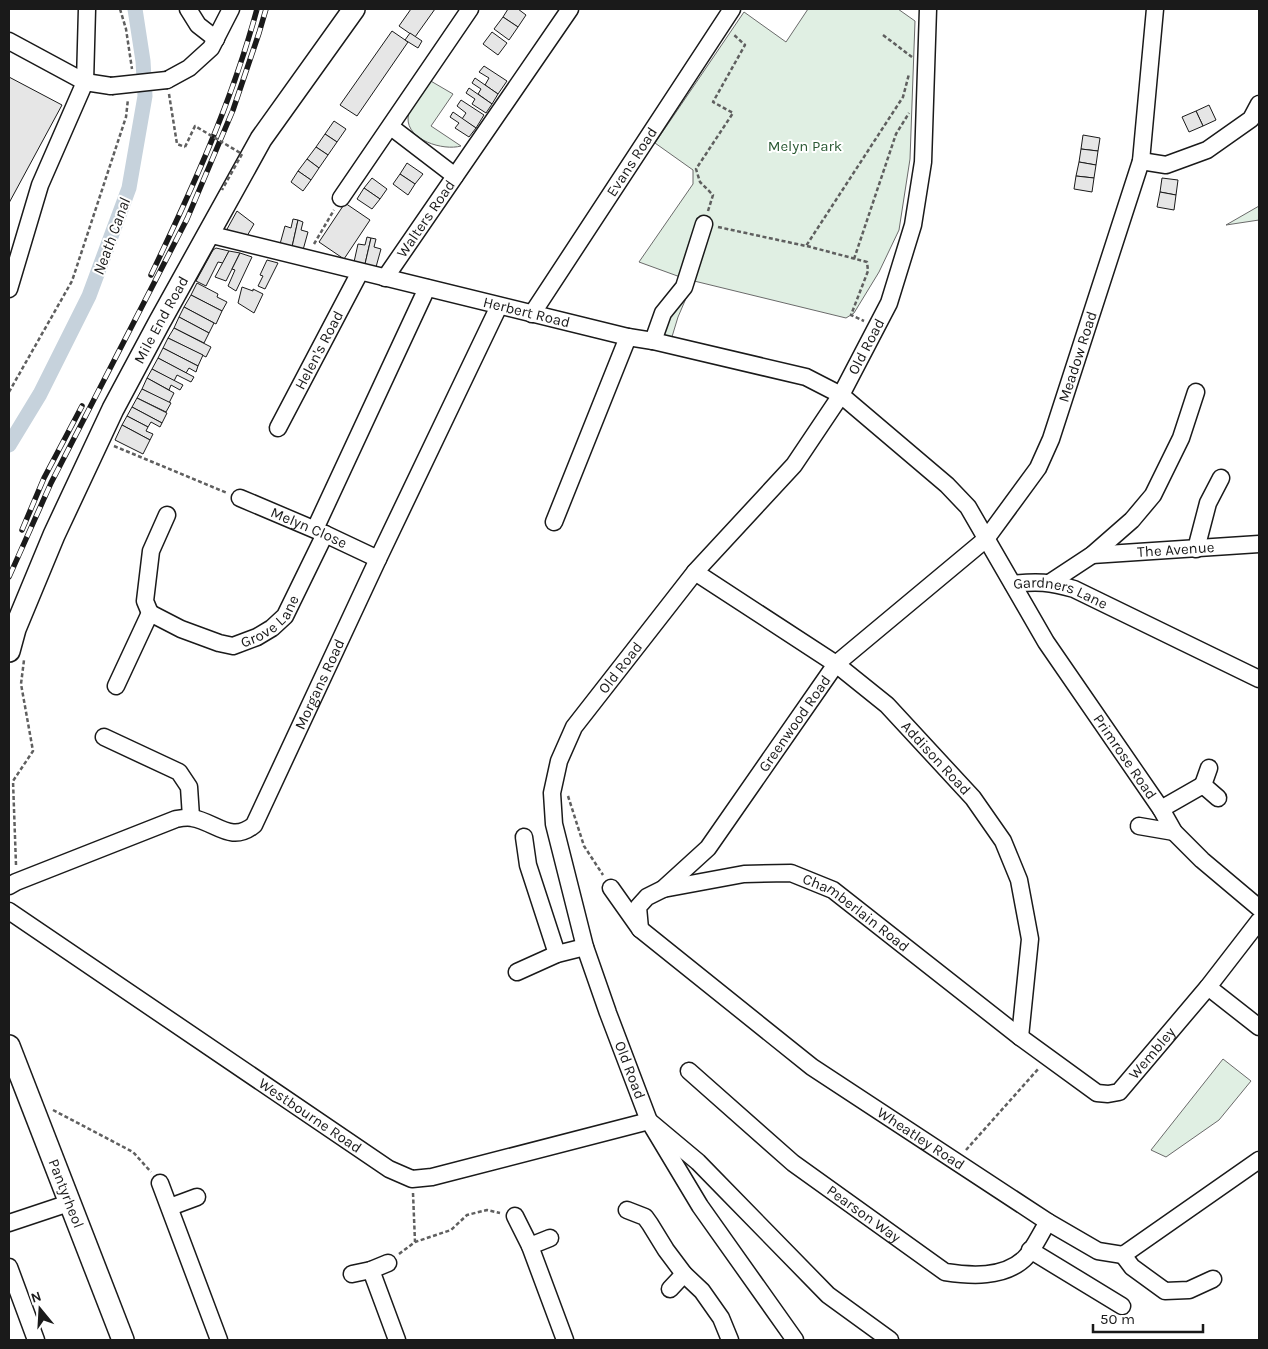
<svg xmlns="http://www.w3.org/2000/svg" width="1268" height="1349" font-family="Karla,sans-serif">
<rect width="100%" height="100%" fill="#fff"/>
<g fill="#e0efe3" stroke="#6a6a6a">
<polygon points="808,9 898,9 915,21 910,159 899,230 879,272 854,313 846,318 690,280 690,289 678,317 671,340 648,333 683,278 639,262 693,184 693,170 655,143 744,12 786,42"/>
<path d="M429,80L453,94L431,126L461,146C443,151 407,140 408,118C408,107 423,89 429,80Z"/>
<polygon points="1259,206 1259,220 1226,225"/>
<polygon points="1223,1059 1251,1081 1219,1120 1166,1157 1151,1150"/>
</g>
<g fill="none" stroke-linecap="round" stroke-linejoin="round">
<polyline stroke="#c6d2dc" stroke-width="15" points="9,445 40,394 89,296 129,188 145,96 143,61 135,9"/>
</g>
<g fill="#e6e6e6" stroke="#1a1a1a">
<polygon points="411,9 435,9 415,37 399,26"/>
<polygon points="508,9 518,9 526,15 518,27 503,17"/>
<polygon points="503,17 518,27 509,40 494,29"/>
<polygon points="392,31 408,42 357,116 340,105"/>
<polygon points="492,32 507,43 498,55 483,44"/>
<polygon points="410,33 422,41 418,48 405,40"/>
<polygon points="484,66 507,81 498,94 485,85 489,78 479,72"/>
<polygon points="9,77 62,105 9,203"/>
<polygon points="475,78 498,94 492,104 478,94 481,89 472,83"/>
<polygon points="469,88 492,104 486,113 472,104 475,99 466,93"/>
<polygon points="461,100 484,115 476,128 462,119 466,113 457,106"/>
<polygon points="1209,105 1216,120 1203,126 1196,111"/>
<polygon points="1196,111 1203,126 1189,132 1182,117"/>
<polygon points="453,112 476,128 469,137 455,128 459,123 450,117"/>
<polygon points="334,121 346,129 337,142 325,134"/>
<polygon points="325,134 337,142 328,155 316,147"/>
<polygon points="1083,135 1100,138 1098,151 1081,149"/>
<polygon points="316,147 328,155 319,168 307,159"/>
<polygon points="1081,149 1098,151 1096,165 1079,162"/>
<polygon points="307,159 319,168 311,180 298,171"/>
<polygon points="1079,162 1096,165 1094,178 1076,176"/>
<polygon points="407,163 423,174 415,184 400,174"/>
<polygon points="298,171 311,180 303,191 291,182"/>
<polygon points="400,174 415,184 408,195 393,184"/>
<polygon points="1076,176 1094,178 1092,192 1074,189"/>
<polygon points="372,178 387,189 380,199 364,188"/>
<polygon points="1162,178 1178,180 1176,195 1160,192"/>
<polygon points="364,188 380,199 372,209 357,199"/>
<polygon points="1160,192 1176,195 1174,210 1157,207"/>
<polygon points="345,203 370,220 344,259 319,242"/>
<polygon points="237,211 254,224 247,236 226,231"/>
<polygon points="293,219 298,220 292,247 280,244 285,226 291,228"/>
<polygon points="298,220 303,222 301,230 308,232 303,250 292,247"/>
<polygon points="367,237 371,238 365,264 354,262 358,244 365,245"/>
<polygon points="371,238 376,239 374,247 381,249 376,267 365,264"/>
<polygon points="216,248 229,251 223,263 218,262 206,286 196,281 213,250"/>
<polygon points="229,251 240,253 226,281 215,277"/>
<polygon points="240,253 252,257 236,291 228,286 235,270 232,269"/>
<polygon points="267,260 278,263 265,289 258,286 263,276 260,275"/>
<polygon points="197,283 218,294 217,297 227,302 222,311 191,295"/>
<polygon points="242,287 253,291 253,289 263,294 254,313 238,303"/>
<polygon points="191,295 222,311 216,324 184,307"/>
<polygon points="184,307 214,323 209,333 179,317"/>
<polygon points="179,317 209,333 204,343 174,328"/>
<polygon points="174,328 211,347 206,357 168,338"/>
<polygon points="168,338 203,355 198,366 163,348"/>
<polygon points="163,348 198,366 196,372 189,368 186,373 158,358"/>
<polygon points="158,358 194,377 191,382 177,375 174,381 152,369"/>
<polygon points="152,369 183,385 180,390 171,385 169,390 147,378"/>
<polygon points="147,378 174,393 169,403 142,389"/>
<polygon points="142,389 171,403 166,412 137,398"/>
<polygon points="137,398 167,413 162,423 132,407"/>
<polygon points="132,407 162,423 160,427 151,422 148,427 127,416"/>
<polygon points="127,416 148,427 146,431 153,434 150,440 122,425"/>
<polygon points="122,425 150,440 143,454 115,440"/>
</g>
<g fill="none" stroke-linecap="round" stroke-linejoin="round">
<defs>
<g id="minor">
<polyline points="188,9 198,25 216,39"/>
<polyline points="9,41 85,82 111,86"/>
<polyline points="167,80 189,68 211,48 231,9"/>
<polyline points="391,127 455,176"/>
<polyline points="1141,161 1166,165 1207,150 1251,119 1259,104"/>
<polyline points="341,198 470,9"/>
<path id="s1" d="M208,234L628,337L653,341L806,377L841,395L947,485L968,507L1046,642L1161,809L1174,832L1202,860L1259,908"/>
<path id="s2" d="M385,278L570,9"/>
<polyline points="9,289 40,185 85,82 87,9"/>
<path id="s3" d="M532,314L732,9"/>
<polyline points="653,341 663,313 684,287 704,224"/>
<path id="s4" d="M278,428L360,272"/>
<path id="s5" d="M240,498L325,534L378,559"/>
<polyline points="554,522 628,337"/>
<polyline points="315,529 427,288"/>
<polyline points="1196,549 1208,503 1221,478"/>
<path id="s6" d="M1092,555L1259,544"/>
<path id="s7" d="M695,572L836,664L887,705L973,798L1003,841L1019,880L1030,939L1020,1037"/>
<polyline points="1051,582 1092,555 1132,520 1153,495 1181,438 1196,392"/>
<path id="s8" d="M1013,584C1037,581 1050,582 1074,589L1259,679"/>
<polyline points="150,613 145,601 151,551 167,515"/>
<path id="s9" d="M116,686L150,613L181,629L219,643L233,646L257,637L272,628L285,616L325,534"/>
<polyline points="104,737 179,772 189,787 191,817"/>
<polyline points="1203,785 1209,768"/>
<polyline points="1161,809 1203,785 1218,798"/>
<polyline points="1139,826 1174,832"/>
<polyline points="524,837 528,865 557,954"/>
<path id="s10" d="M9,886L16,882L176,819C181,818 187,817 192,818C216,822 231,844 254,825L378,559L499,306"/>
<path id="s11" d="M611,888L640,929L812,1067L1048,1222L1098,1251L1123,1255L1259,1160"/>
<path id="s12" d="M663,889L744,874L791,873L833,890L1020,1037L1097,1093L1108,1094L1119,1092L1208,987L1259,921"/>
<path id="s13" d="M9,911L389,1169L412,1179L432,1177L649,1121L698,1162L828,1295L890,1340"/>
<path id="s14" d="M640,929L638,907L647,897L663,889L708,848L836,664L986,539L1038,468L1051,439L1141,161L1155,9"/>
<polyline points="517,972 557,954 585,947"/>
<polyline points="1208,987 1259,1027"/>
<path id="s15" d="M689,1071L793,1163L945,1272C971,1276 1003,1278 1024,1259C1033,1251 1041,1232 1048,1222"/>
<polyline points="160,1183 219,1340"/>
<polyline points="170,1207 197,1197"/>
<polyline points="627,1210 645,1217 650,1224 666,1250 684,1274 702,1291 721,1318 730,1340"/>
<polyline points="515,1216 530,1246 565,1340"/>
<polyline points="9,1223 69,1203"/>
<polyline points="530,1246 550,1238"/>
<polyline points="1030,1250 1122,1306"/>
<polyline points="1123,1255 1132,1267 1165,1291 1189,1290 1213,1279"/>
<polyline points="9,1267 36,1340"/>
<polyline points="371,1270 397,1340"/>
<polyline points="352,1274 371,1270 388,1263"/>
<polyline points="670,1289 684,1274"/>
<path id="s16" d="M795,1340L700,1206L649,1121L608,1013L585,947L554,824L552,793L559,761L574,727L695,572L794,465L841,395L889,303L913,225L923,162L928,9"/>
</g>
<g id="major">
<path id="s17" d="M9,651L15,629L54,535L113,409L159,323L261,139L354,9"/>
<path id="s18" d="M9,1046L123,1340"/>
</g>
</defs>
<use href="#minor" stroke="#1a1a1a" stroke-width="19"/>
<use href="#major" stroke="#1a1a1a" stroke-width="24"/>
<g stroke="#5f5f5f" stroke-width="2.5" stroke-dasharray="4 2.5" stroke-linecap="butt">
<polyline points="120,9 126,29 132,69"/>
<polyline points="883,35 912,57"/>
<polyline points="169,94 177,144 185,147"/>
<polyline points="708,211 713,195 700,182 696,169 733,113 713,102 745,45 733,34"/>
<polyline points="718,227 806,246 903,97 909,74"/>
<polyline points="314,244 334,210"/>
<polyline points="807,246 867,262 868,271 851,315 864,321"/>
<polyline points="854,259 896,134 909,113"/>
<polyline points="9,392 72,281 126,117 128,99"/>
<polyline points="114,446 227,493"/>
<polyline points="568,796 584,846 603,875"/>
<polyline points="16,865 13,781 33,751 21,684 24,660"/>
<polyline points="53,1110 133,1152 151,1172"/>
<polyline points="966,1150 1039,1068"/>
<polyline points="413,1193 415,1242"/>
<polyline points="399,1254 415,1242 451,1230 467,1215 487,1210 500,1213"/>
</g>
<use href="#minor" stroke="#fff" stroke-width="16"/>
<use href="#major" stroke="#fff" stroke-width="21"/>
<defs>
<g id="rail">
<path d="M151,275C192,189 232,102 257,9"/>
<polyline points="22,530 44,478 82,406"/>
<polyline points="9,577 51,483 187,219 233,110 259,33 266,9"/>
</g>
</defs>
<use href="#rail" stroke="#1a1a1a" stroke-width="5.5"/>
<use href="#rail" stroke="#fff" stroke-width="4" stroke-dasharray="11" stroke-linecap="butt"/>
<defs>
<polyline id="minor-bridge" points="111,86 167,80"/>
</defs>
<use href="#minor-bridge" stroke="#1a1a1a" stroke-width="19" stroke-linecap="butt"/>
<polyline stroke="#5f5f5f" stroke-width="2.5" stroke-dasharray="4 2.5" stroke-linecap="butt" points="185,147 195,126 242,154 222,190"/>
<use href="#minor-bridge" stroke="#fff" stroke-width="16"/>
</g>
<g text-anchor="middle" stroke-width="4" stroke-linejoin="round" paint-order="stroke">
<g font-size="15" fill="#2b5a34" stroke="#fff">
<text x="805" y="151">Melyn Park</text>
</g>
<g font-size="15" fill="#1a1a1a" stroke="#fff">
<text dy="5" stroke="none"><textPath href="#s3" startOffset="182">Evans Road</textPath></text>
<text dy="5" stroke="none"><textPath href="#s2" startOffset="72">Walters Road</textPath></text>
<text dy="5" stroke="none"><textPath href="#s1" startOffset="328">Herbert Road</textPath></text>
<text dy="5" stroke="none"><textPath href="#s17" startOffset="365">Mile End Road</textPath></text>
<text dy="5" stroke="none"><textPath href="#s16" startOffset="1158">Old Road</textPath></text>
<text dy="5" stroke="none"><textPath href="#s4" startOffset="88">Helen's Road</textPath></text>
<text dy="5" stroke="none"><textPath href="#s14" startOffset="740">Meadow Road</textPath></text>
<text dy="5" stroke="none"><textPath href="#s5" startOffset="75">Melyn Close</textPath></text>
<text dy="5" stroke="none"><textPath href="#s6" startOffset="84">The Avenue</textPath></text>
<text dy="5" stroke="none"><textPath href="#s8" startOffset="49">Gardners Lane</textPath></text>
<text dy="5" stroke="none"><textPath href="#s9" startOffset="216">Grove Lane</textPath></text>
<text dy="5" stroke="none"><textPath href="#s16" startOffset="752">Old Road</textPath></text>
<text dy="5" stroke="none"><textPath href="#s10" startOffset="418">Morgans Road</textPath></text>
<text dy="5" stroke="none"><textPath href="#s14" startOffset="266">Greenwood Road</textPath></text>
<text dy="5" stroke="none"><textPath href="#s1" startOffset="1119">Primrose Road</textPath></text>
<text dy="5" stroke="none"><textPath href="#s7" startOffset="306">Addison Road</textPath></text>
<text dy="5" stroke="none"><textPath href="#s12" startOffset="206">Chamberlain Road</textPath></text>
<text dy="5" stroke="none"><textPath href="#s12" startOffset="581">Wembley</textPath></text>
<text transform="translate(630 1070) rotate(69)" y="5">Old Road</text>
<text dy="5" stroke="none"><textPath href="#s13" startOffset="364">Westbourne Road</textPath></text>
<text dy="5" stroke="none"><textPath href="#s11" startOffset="401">Wheatley Road</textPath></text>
<text dy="5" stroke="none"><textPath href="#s18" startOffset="158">Pantyrheol</textPath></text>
<text dy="5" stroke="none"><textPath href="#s15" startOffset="226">Pearson Way</textPath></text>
</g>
<g font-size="16" font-style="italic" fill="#1a1a1a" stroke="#fff">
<text transform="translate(111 236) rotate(-70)" y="6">Neath Canal</text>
</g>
</g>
<rect width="1268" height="1349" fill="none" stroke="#1a1a1a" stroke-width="20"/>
<g transform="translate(40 1309) rotate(342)" stroke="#ffffff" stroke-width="4" paint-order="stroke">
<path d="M0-4L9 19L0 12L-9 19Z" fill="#1a1a1a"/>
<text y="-8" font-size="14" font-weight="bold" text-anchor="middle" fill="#1a1a1a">N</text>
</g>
<path d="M1093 1324v8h110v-8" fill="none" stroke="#1a1a1a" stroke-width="2.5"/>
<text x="1100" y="1324" font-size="15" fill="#1a1a1a" stroke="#ffffff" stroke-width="4" paint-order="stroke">50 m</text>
</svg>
